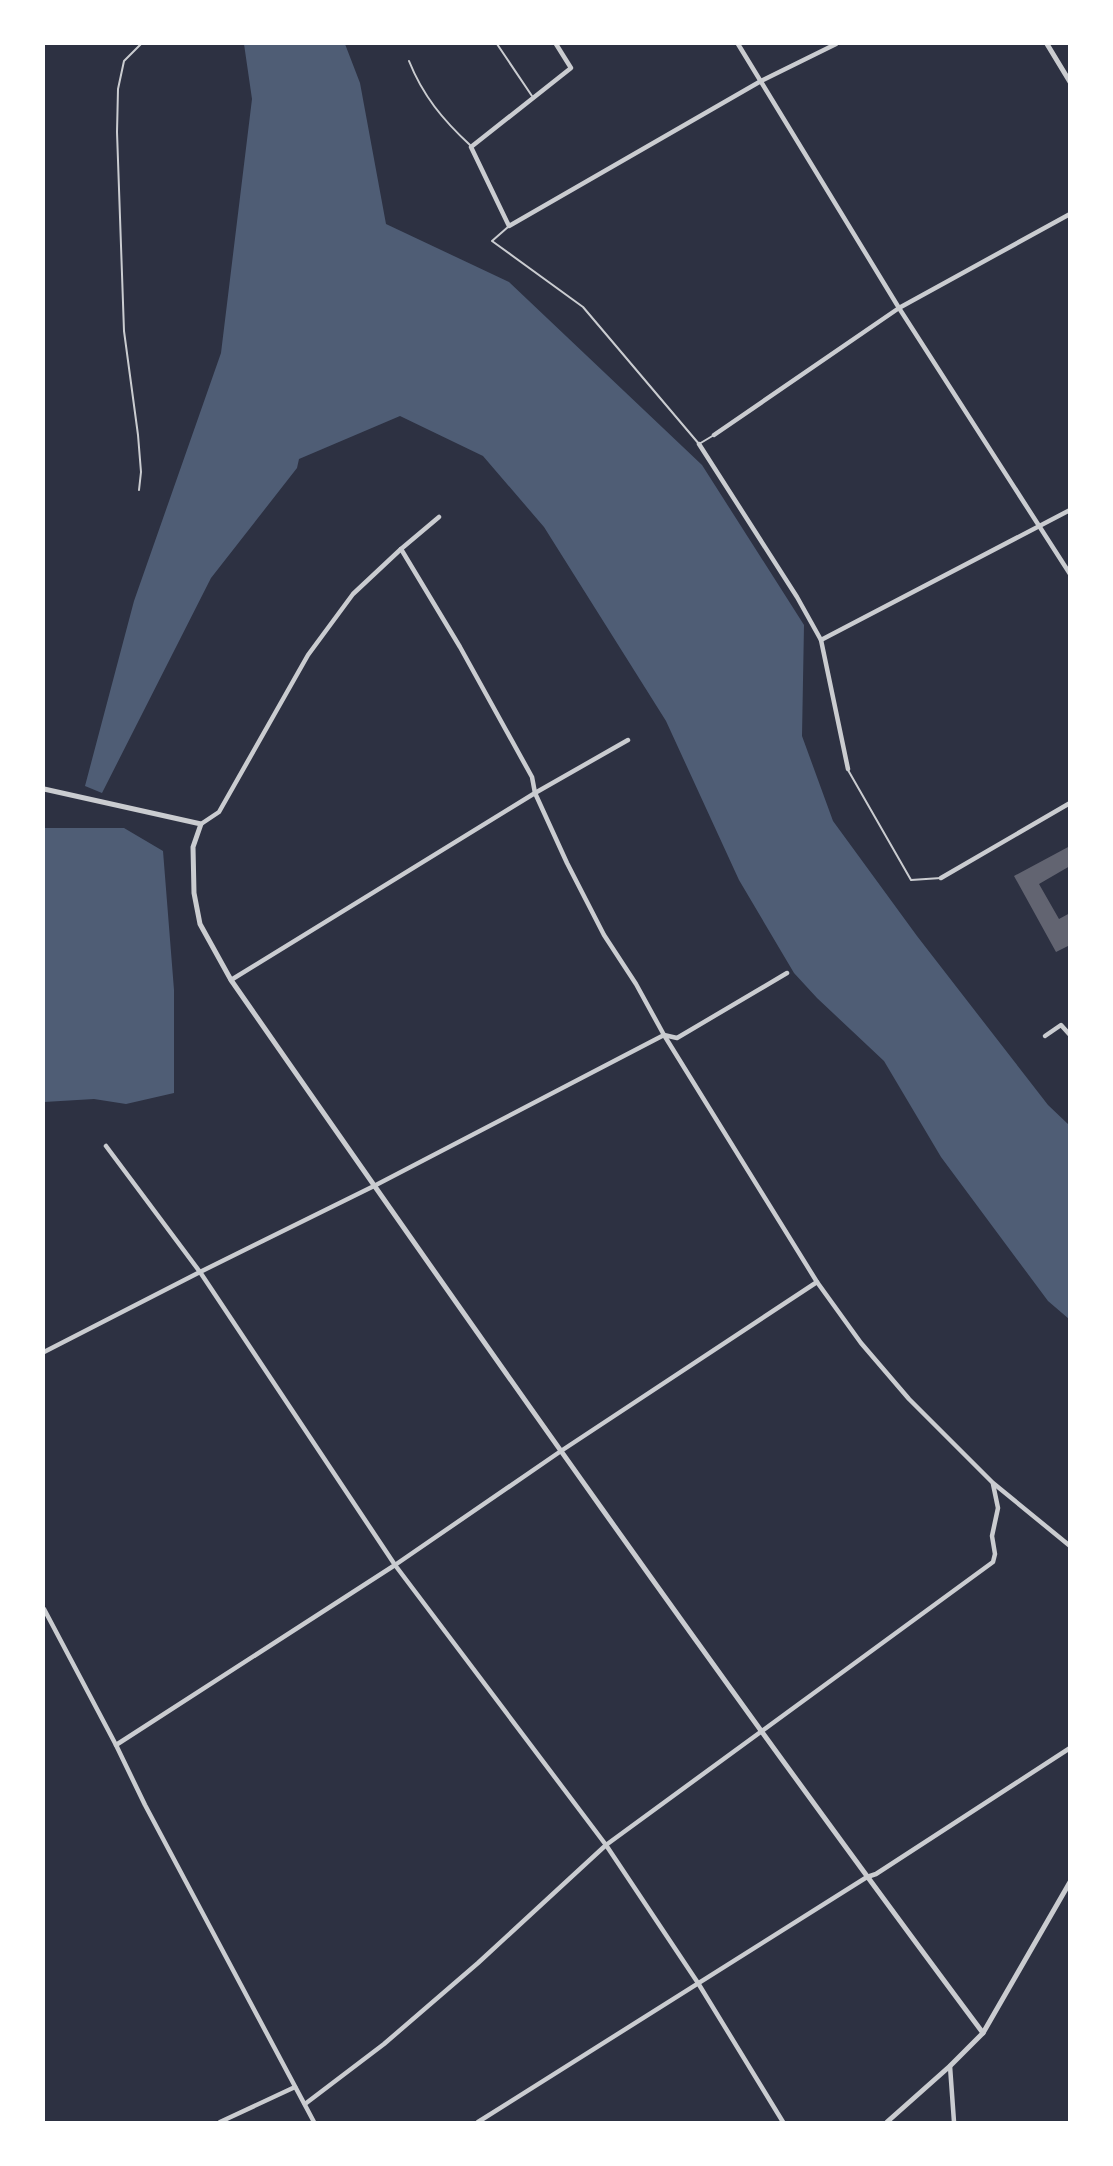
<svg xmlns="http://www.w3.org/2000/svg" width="1113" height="2166" font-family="'Golos Text',sans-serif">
<rect width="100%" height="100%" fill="#2d3142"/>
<g fill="#4f5d75">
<polygon points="244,44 345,44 360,83 386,224 509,282 702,465 804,625 802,736 833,821 917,936 1048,1105 1069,1125 1069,1319 1048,1301 941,1157 884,1061 817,998 794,973 739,880 666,721 544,527 483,456 400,416 299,459 297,468 211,578 102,793 85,786 134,601 221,353 252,99"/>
<polygon points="44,828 124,828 163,851 174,990 174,1093 126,1104 94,1099 44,1102"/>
</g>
<polygon fill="#626471" points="1070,846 1070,866 1039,884 1059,919 1070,913 1070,945 1056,952 1014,876"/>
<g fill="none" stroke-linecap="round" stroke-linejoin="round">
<g stroke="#caccd0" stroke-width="2">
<polyline points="497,44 532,96"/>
<path d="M409,61C423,96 443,120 470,145"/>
<polyline points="508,227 492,241 583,307 699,444 714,435"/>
<polyline points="139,490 141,472 138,435 124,331 117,132 118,89 124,61 141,44"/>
<polyline points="848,770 911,880 941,878"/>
</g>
<g stroke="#caccd0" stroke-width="4.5">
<polyline points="556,44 571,68 471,147 509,226 761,81 836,44"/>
<polyline points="738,44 899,308 1070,574"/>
<polyline points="714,435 899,308 1070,214"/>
<polyline points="699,444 797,597 821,640 848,769"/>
<polyline points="401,549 460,647 532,777 535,793 567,863 604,935 636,984 664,1035 817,1282 861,1343 909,1399 993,1483 1070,1546"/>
<polyline points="821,640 1070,510"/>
<polyline points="201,824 219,812 308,655 353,594 401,549 439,517"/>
<polyline points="941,878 1070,803"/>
<polyline points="231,980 535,793 628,740"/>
<polyline points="1045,1036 1061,1025 1070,1035"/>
<polyline points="106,1146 200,1272 395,1565 606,1845 698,1983 783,2122"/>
<polyline points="44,1352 200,1272 374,1186 664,1035 677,1038 787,973"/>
<polyline points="44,1609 116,1745 145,1805 314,2122"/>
<polyline points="116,1745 395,1565 561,1451 817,1282"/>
<polyline points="950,2066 954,2122"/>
<polyline points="305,2104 384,2044 478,1963 606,1845 993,1562 995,1554 992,1536 998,1508 993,1484"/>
<polyline points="220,2122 295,2087"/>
<polyline points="478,2122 867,1877 876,1874 1070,1748"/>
</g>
<g stroke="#caccd0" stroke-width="5">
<polyline points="1047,44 1070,82"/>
<path d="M44,789L201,824L193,847L194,893L200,924L231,980C477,1334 725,1687 983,2033"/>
<polyline points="887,2122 950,2066 983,2033 1070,1882"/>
</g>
</g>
<rect width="1113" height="2166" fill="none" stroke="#ffffff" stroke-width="90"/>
</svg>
